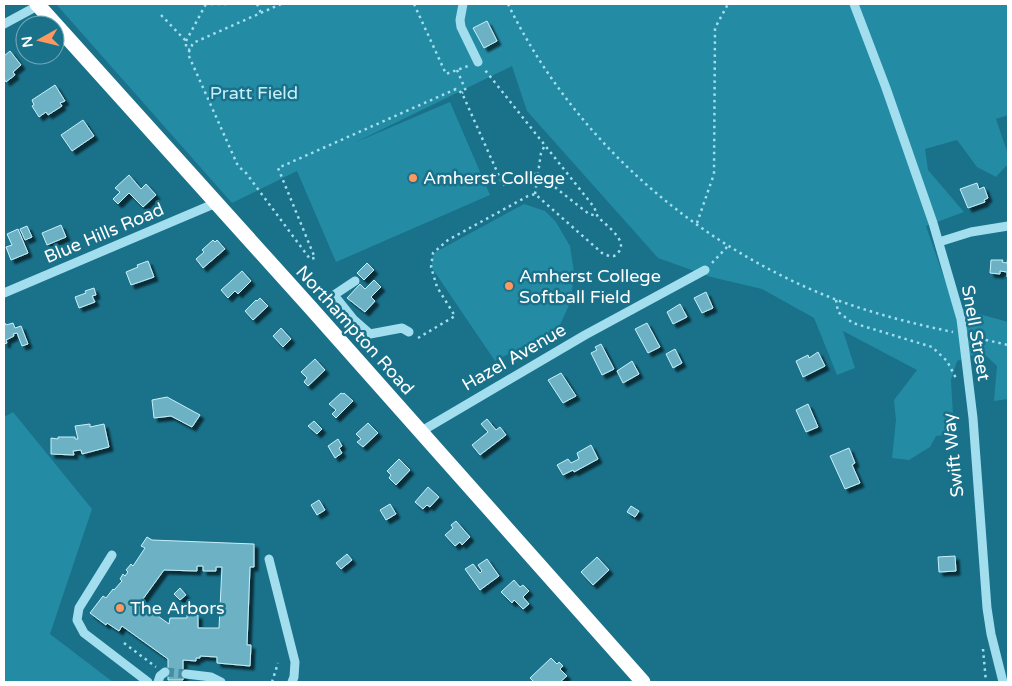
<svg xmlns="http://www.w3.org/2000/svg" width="1012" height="686" font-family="'Varela Round',sans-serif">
<defs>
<filter id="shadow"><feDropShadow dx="4" dy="4" stdDeviation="1" flood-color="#0009"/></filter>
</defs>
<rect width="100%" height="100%" fill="#19718a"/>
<g fill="#248ba5">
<polygon points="56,4 1008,4 1008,115 996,119 1008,154 1008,164 996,177 977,167 957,140 925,149 928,170 964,212 926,226 954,307 1008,322 1008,399 994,401 997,366 982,352 957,361 951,380 955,450 949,450 945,435 936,436 930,447 909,460 892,458 896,420 894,400 917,370 843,331 855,368 837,375 814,318 762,289 711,277 658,258 527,111 512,66 354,143 450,102 490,195 336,262 297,171 232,203"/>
<polygon points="524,204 545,211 556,222 570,246 574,272 571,301 559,327 495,361 432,268 432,261 434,253"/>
<polygon points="13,412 92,509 50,634 113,682 4,682 4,417"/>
</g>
<g fill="#6cb2c4" stroke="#c7f0fa" fill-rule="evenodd" filter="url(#shadow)">
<polygon points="487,21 497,41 484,48 473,28"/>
<polygon points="10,51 21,65 13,72 15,75 6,82 4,78 4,56"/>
<polygon points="55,85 65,101 60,103 62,106 48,115 46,112 39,117 32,106 34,105 32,100"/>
<polygon points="83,120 94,136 72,151 61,135"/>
<polygon points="129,175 141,189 146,184 156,195 143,207 129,193 118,204 113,199 120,192 115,188"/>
<polygon points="977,183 979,189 984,187 988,198 984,200 985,202 968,208 960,189"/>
<polygon points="61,225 66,237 47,245 42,233"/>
<polygon points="27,226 32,237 25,240 20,229"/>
<polygon points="18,229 28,253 11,260 6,247 12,245 7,234"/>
<polygon points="213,240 215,242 217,240 225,249 203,268 196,259 204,252 202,250"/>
<polygon points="1008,255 1008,277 1007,277 1007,272 1000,271 1000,274 990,273 991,260 1003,260 1002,262 1007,263"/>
<polygon points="148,261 154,277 131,285 126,272 138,267 137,265"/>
<polygon points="367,263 374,270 364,280 357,273"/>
<polygon points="242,271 251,281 238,294 235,291 228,298 221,290"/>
<polygon points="374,280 381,287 371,297 375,301 365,312 347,298 360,284 365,289"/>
<polygon points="94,288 96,295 92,296 95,302 79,308 75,297 86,293 85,291"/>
<polygon points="706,292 713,308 702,313 694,298"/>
<polygon points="260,298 268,306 253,320 245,311 256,300 257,301"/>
<polygon points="680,304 687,317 673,324 667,312"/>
<polygon points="4,323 5,323 6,325 13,323 15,328 21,326 28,344 22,346 17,333 13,334 14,336 6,340 7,343 4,344"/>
<polygon points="647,323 660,347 648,353 635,329"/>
<polygon points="281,328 291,339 283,347 273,336"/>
<polygon points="601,344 614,369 602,375 591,353 597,350 595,347"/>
<polygon points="675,349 682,363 673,368 666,354"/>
<polygon points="818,352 825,366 803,377 796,361 808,355 809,358"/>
<polygon points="315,359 325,370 308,386 304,382 307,378 301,372"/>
<polygon points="632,361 639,374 623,383 617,371"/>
<polygon points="561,373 576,396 563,403 548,380"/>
<polygon points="341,393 343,394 344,393 353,401 336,418 332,414 336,410 329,404"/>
<polygon points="167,397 200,415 192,427 171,416 154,418 152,400"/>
<polygon points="808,404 818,427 806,432 796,410"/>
<polygon points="487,419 496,430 500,427 506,435 480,455 472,445 488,432 481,424"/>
<polygon points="314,421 322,429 317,434 308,426"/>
<polygon points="368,423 378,433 363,447 357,442 361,439 356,434"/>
<polygon points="90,424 90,427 104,424 109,447 82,454 81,450 73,451 74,455 51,454 51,438 58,439 58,437 75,437 75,439 78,439 75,426"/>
<polygon points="338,439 342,446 339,448 342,453 335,458 328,446"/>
<polygon points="591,445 598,459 574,472 573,470 563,475 557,465 568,459 571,463 579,459 577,453"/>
<polygon points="849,448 855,463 852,465 860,483 845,489 830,456"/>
<polygon points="399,459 410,470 396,485 389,478 391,475 387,471"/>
<polygon points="428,487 439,497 430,507 427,505 423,509 415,502"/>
<polygon points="319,500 325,510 317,515 311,505"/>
<polygon points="390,504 396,514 386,520 380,510"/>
<polygon points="631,506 639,511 635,517 627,512"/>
<polygon points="456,521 470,537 462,545 460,542 455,546 445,535 453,528 451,525"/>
<path d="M147,537L152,540L254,544V567H250L247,645H251L250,666L217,663V657L200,656V658H196V661L183,660V680H168V659L122,626L119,631L107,623L106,625L90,613L103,596L106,598L113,589L114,590L122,581L120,579L123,574L125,576L128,572L126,570L131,564L133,566L145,548L141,546ZM197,566H203V571H216V567H222L219,628H198V615H187V618H170L169,624L140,603L164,570L197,571Z"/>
<polygon points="347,554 352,560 341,569 336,563"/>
<polygon points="955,556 956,571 939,572 938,557"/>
<polygon points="597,557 609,570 593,585 581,572"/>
<polygon points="487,559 499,576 480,590 465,569 473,564 480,573 482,571 478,565"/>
<polygon points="514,580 520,587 523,585 529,591 523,597 529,604 523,609 514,600 512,603 501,592"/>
<polygon points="180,588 186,595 180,600 174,594"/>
<polygon points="551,658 557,664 559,662 563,666 560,669 567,676 560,682 534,682 530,678"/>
</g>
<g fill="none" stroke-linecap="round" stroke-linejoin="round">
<polyline stroke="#478da1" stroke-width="9" stroke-dasharray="9 4.5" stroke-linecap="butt" points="165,672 186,674"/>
<g stroke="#a2deee" stroke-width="2.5" stroke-dasharray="2.5 4" stroke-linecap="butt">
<polyline points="211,4 227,4"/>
<polyline points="257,4 261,13"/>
<polyline points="281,4 193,43 188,54 238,166 246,173 310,259 315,258 278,168 456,89 462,93 503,185 532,174 538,174 589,214 597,216"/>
<polyline points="414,4 446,74 468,66"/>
<path d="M508,4C574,140 696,246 837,300C875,314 914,324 953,332"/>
<polyline points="161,15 186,41 186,48 190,50"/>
<polyline points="186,41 206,4"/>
<polyline points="457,70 466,91 462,93"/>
<polyline points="535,194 541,153 545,145"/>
<polyline points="697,223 714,174 715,28 728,4"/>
<polyline points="712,263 728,246"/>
<polyline points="836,300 838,312 853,323 932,347 947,361 957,380"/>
<polyline points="973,337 1008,345"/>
<path d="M418,338L455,316L437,287L431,267L433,253L448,240L528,196L535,194L602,253L609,256H614C633,244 608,227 599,218C596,215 596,211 594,207L485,70"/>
<polyline points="124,643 156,667"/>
<polyline points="983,649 986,682"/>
<polyline points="272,682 278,663"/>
</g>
<g stroke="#a2deee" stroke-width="9">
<polyline points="463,4 460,20 461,27 478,62"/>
<polyline points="854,4 886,88 933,223 961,319 973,418 987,608 991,634 1003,682"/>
<polyline points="4,24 41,4"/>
<polyline points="939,242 971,232 1008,226"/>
<polyline points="355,281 334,295 354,320 370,334 402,328 409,332"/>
<polyline points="4,293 216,203"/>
<polyline points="420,432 585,335 705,270"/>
<polyline points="112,555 79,608 77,620 84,633 148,682"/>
<polyline points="269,559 295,662 294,677 292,682"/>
<polyline points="186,674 211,677 221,682"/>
<polyline points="158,682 160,676 165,672"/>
</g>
<polyline stroke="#fff" stroke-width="15" points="37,4 310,307 643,682"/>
</g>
<g fill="#ff985e" stroke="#19718a" stroke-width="2">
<circle cx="413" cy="178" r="5"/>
<circle cx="509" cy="286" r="5"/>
<circle cx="120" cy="608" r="5"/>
</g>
<g text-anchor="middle" stroke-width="5" stroke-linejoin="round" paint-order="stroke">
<g font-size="18" fill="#c7f0fa" stroke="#19718a">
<text x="254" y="99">Pratt Field</text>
</g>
<g font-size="18" fill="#fff" stroke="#19718a" text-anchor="start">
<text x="423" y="184">Amherst College</text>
<text x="519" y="282">Amherst College<tspan x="519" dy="21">Softball Field</tspan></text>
<text x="130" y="614">The Arbors</text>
</g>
<g font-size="18" fill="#fff" stroke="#19718a">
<text transform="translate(104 233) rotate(-23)" y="6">Blue Hills Road</text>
<text transform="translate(355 330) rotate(48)" y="6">Northampton Road</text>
<text transform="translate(976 333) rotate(80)" y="6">Snell Street</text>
<text transform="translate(514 357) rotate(-30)" y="6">Hazel Avenue</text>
<text transform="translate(953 455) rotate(-96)" y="6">Swift Way</text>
</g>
</g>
<rect width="1012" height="686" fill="none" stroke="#ffffff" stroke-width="10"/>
<g transform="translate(40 40) rotate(262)"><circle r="24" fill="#19718a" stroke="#75aab9"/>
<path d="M0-4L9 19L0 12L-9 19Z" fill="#ff985e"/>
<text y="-8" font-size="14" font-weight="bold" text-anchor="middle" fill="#ffffff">N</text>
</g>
</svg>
